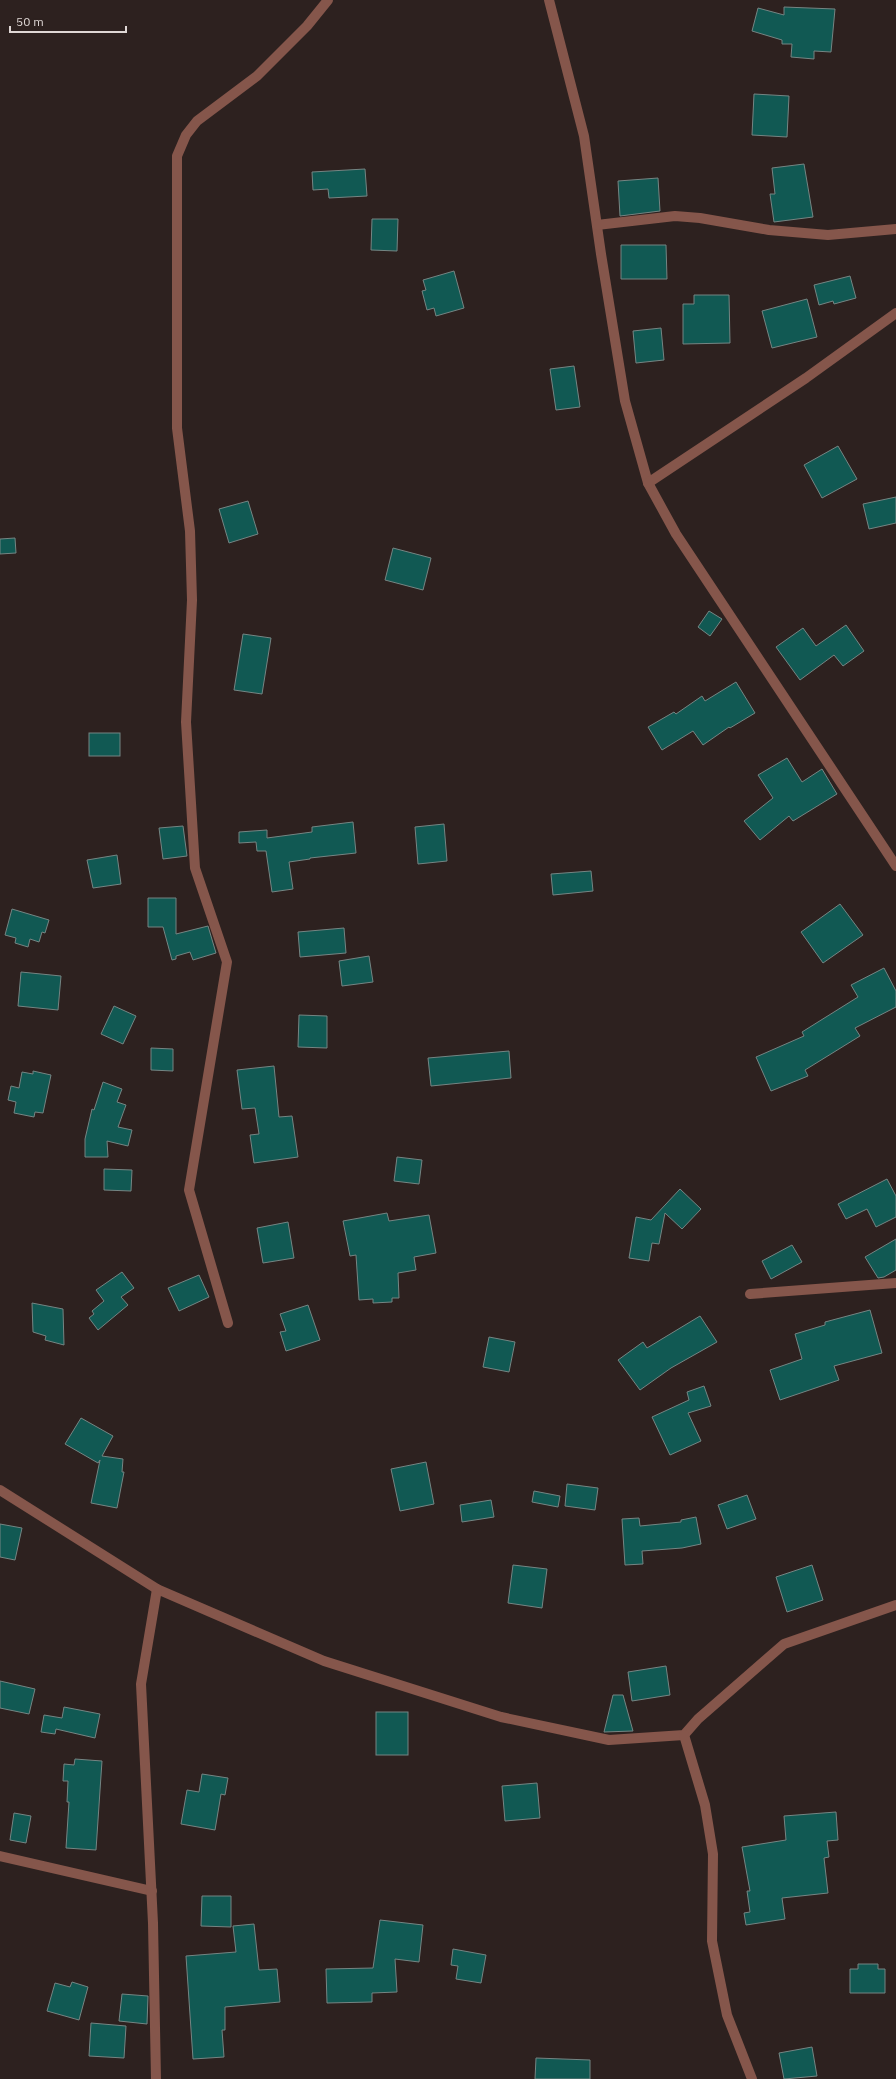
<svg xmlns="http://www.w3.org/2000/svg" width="896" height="2079" font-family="'IBM Plex Sans',sans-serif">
<rect width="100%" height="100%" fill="#2d211f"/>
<g fill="#115953" stroke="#758583">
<polygon points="784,7 835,9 831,52 814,51 814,59 791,57 792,44 782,44 782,40 752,31 758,8 784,15"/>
<polygon points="754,94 789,96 787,137 752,135"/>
<polygon points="804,164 813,217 774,222 770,194 775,194 772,168"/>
<polygon points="365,169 367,196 329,198 328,189 313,190 312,172"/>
<polygon points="658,178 660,211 620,216 618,181"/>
<polygon points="372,219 398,219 397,251 371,250"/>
<polygon points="621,245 666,245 667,279 621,279"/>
<polygon points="454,271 464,308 436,316 434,308 427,310 422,291 426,290 423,280"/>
<polygon points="850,276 856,298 834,304 833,301 819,305 814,285"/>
<polygon points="694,295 729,295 730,343 683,344 683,304 694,304"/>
<polygon points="807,299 817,337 772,348 762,311"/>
<polygon points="661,328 664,360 636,363 633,331"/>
<polygon points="574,366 580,407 556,410 550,369"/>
<polygon points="838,446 857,479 822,498 804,465"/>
<polygon points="896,497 896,523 869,529 863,504"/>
<polygon points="248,501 258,534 229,543 219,509"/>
<polygon points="15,538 16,553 0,554 0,539"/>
<polygon points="393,548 431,558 423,590 385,580"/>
<polygon points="709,611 722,619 710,636 698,627"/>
<polygon points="846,625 864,651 843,666 834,655 800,680 776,647 803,628 816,646"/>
<polygon points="243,634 271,638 262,694 234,690"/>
<polygon points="736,682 755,713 730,728 729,727 703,745 693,731 662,750 648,727 674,712 676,714 702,696 705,701"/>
<rect x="89" y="733" width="31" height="23"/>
<polygon points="787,758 802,782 822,769 837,794 793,821 789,816 760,840 744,821 773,798 758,775"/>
<polygon points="353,822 356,853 310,858 310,859 289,862 293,889 272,892 266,851 257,851 256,842 239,843 239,832 267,830 267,838 312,832 312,827"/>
<polygon points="444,824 447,861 418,864 415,827"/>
<polygon points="183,826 187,856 163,859 159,828"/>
<polygon points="117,855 121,884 93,888 87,860"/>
<polygon points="591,871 593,891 553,895 551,874"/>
<polygon points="148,898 176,898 176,934 208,926 216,953 193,960 190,952 176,956 176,959 172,960 163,927 148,927"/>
<polygon points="840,904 863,935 823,963 801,932"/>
<polygon points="12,909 49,920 45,933 42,932 39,942 30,939 28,947 15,943 16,938 5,935"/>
<polygon points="344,928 346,953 300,957 298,932"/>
<polygon points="369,956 373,982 342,986 339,961"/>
<polygon points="884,968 896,991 896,1007 855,1028 860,1036 805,1070 808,1076 771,1091 756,1057 804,1036 802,1032 858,997 851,985"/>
<polygon points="21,972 61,976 58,1010 18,1006"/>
<polygon points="114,1006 136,1016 123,1044 101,1034"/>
<polygon points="299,1015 327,1016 327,1048 298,1047"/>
<polygon points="151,1048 173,1049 173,1071 151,1070"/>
<polygon points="509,1051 511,1078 431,1086 428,1058"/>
<polygon points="274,1066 279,1117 292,1116 298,1157 254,1163 250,1135 259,1134 255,1108 242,1109 237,1070"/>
<polygon points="33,1071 51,1075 43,1113 35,1112 34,1117 14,1113 16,1102 8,1100 11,1086 19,1088 22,1072 33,1074"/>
<polygon points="103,1082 122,1089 117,1102 126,1105 118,1127 132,1130 128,1146 107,1141 108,1157 85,1157 85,1139 92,1109 94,1110"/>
<polygon points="397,1157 422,1160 419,1184 394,1181"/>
<polygon points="104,1169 132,1170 131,1191 104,1190"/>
<polygon points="887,1179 896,1196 896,1217 876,1227 867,1209 846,1219 838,1204"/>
<polygon points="680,1189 701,1209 682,1229 665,1213 659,1244 652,1243 649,1261 629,1258 636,1217 651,1220"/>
<polygon points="387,1213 389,1221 429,1215 436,1253 414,1257 416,1270 398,1273 399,1298 392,1298 392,1302 373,1303 373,1299 359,1300 356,1255 350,1256 343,1221"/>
<polygon points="288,1222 294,1258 263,1263 257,1228"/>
<polygon points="896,1239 896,1270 884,1277 878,1278 865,1257"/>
<polygon points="792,1245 802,1262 771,1279 762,1261"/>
<polygon points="122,1272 134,1288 121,1297 128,1305 98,1330 89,1318 94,1314 92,1311 104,1301 96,1290"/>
<polygon points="199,1275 209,1297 179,1311 168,1288"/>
<polygon points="32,1303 63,1309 64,1345 45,1340 46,1336 33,1332"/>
<polygon points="308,1305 320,1340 286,1351 280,1332 286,1331 280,1314"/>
<polygon points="870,1310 882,1353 834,1366 839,1380 780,1400 770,1370 802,1359 795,1334 825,1325 825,1322"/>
<polygon points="700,1316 717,1342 671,1368 640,1390 618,1360 643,1342 647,1348"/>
<polygon points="489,1337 515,1342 509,1372 483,1367"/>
<polygon points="704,1386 711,1406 688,1413 701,1441 670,1455 652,1417 689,1400 687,1392"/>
<polygon points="81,1418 113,1436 102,1456 123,1459 122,1472 124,1472 117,1508 91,1503 100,1460 98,1463 65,1444"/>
<polygon points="426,1462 434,1504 400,1511 391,1469"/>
<polygon points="567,1484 598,1488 595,1510 565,1506"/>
<polygon points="534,1491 560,1496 558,1507 532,1502"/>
<polygon points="747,1495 756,1519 727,1529 718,1505"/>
<polygon points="491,1500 494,1517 462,1522 460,1505"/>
<polygon points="696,1517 701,1544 682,1548 642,1551 643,1564 625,1565 622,1519 639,1518 640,1526 681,1522 681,1520"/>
<polygon points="0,1524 22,1528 15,1560 0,1557"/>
<polygon points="513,1565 547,1569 542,1608 508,1603"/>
<polygon points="812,1565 823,1600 787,1612 776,1577"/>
<polygon points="666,1666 670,1695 632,1701 628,1672"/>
<polygon points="0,1681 35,1689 29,1714 0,1708"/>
<polygon points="613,1695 623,1695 633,1731 604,1732"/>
<polygon points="64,1707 100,1714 95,1738 56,1729 55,1734 41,1732 44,1715 62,1718"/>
<rect x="376" y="1712" width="32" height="43"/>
<polygon points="75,1759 102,1761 96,1850 66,1848 69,1802 67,1802 68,1781 63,1781 64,1764 74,1765"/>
<polygon points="202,1774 228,1778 225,1795 221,1794 215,1830 181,1824 187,1790 199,1792"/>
<polygon points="537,1783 540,1818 505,1821 502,1786"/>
<polygon points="836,1812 838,1840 827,1841 829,1857 824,1858 828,1893 782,1898 785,1919 746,1925 744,1913 750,1912 747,1891 750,1891 742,1847 786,1840 784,1816"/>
<polygon points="14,1813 31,1816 26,1843 10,1840"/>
<polygon points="202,1896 231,1896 231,1927 201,1926"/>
<polygon points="380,1920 423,1925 419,1962 395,1959 397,1992 372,1993 372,2002 327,2003 326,1969 373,1968"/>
<polygon points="254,1924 259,1970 277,1969 280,2002 225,2007 225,2030 222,2030 224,2057 193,2059 186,1956 236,1952 233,1926"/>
<polygon points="453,1949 486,1955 481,1983 456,1979 458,1966 451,1965"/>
<polygon points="858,1964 878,1964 878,1969 885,1969 885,1993 850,1993 850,1969 858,1969"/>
<polygon points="72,1982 88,1987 79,2020 47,2011 55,1983 70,1987"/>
<polygon points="122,1994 148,1996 147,2024 119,2021"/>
<polygon points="91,2023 126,2026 124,2058 89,2056"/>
<polygon points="812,2047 817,2076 784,2079 779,2053"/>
<polygon points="536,2058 590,2060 590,2079 535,2079"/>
</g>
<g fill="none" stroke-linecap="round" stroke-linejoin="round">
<g stroke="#85564b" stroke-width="10">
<polyline points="549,0 584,136 601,254 625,401 648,483 676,534 896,866"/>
<polyline points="597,225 675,216 700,218 769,230 828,235 896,229"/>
<polyline points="648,483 806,378 896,313"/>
<polyline points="750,1294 896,1283"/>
<polyline points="228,1323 189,1190 227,962 195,868 186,722 192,600 190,531 177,428 177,156 186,135 197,121 257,76 307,26 328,0"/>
<polyline points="0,1490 157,1589 324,1661 501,1717 609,1740 684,1735 698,1719 784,1644 896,1605"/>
<polyline points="684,1735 705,1805 713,1854 712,1941 727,2015 752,2079"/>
<polyline points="0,1856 152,1891"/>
<polyline points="156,2079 153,1923 141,1684 157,1589"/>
</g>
</g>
<path d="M10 26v6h116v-6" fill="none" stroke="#dfd7d5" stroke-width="2"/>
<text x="16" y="26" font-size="12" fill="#dfd7d5" stroke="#2d211f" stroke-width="3" paint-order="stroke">50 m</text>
</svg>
